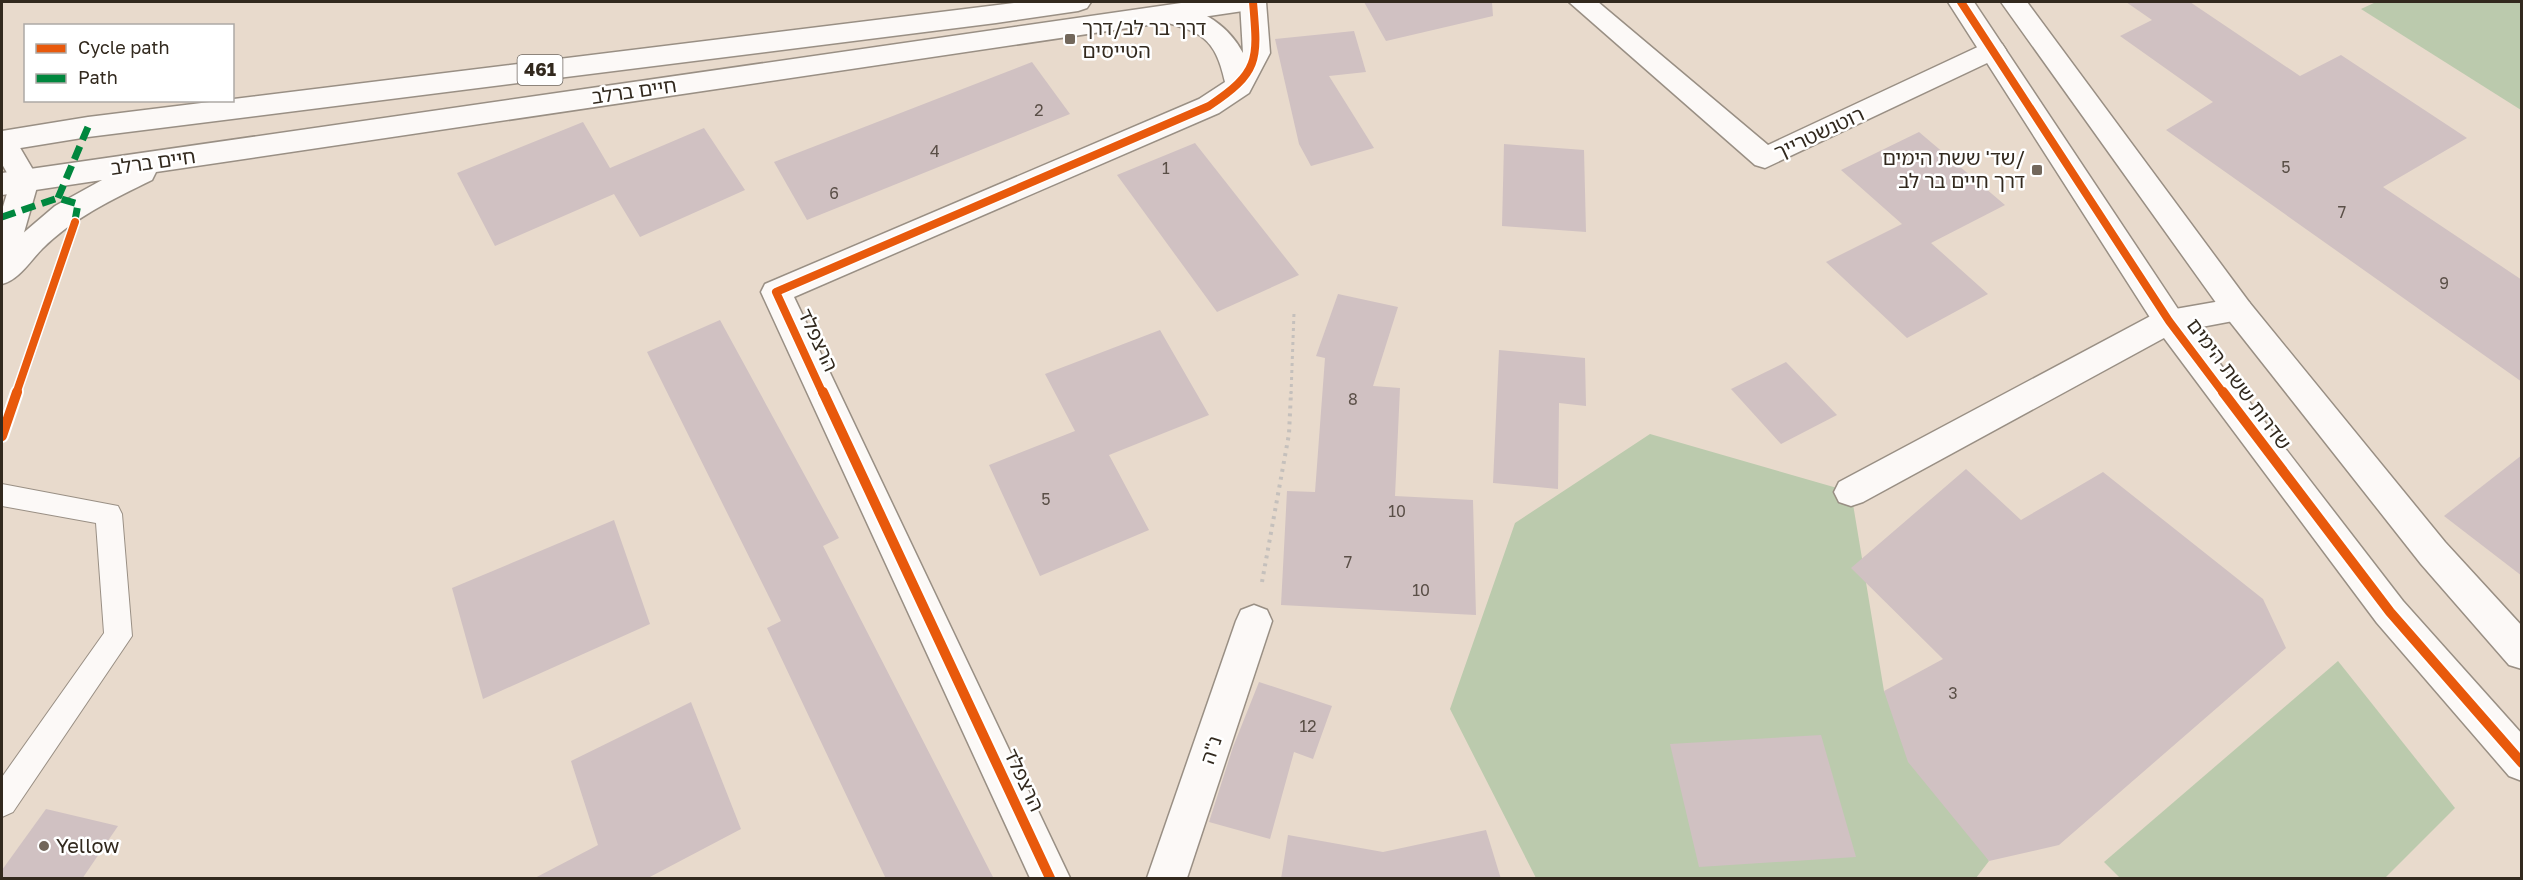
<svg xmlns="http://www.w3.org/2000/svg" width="2523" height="880" font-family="'Golos Text','Noto Sans Hebrew',sans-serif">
<rect width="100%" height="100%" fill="#e8dacc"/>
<g fill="#bbcaad">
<polygon points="2376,2 2521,2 2521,110 2361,9"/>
<polygon points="1650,434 1851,492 1884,691 1989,861 1976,878 1536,878 1450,709 1515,523"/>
<polygon points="2338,661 2455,808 2385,878 2120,878 2104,862"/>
</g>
<g fill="#d0c1c2">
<polygon points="1364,2 1492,2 1493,16 1386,41"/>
<polygon points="2126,2 2190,2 2300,76 2341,55 2467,138 2383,187 2522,280 2522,382 2166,130 2213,102 2120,36 2152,20"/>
<polygon points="1354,31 1366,72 1329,76 1374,148 1311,166 1299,144 1275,39"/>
<polygon points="1032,62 1070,114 807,220 774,162"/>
<polygon points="583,122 610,168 704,128 745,190 640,237 614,194 495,246 457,173"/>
<polygon points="1919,132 2005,205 1931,243 1988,294 1907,338 1826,262 1902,224 1841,170"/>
<polygon points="1195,143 1299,275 1217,312 1117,175"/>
<polygon points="1504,144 1584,150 1586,232 1502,226"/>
<polygon points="1338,294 1398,307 1373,386 1400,388 1395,496 1473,500 1476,615 1281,605 1287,491 1315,492 1325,358 1316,356"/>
<polygon points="720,320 839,538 823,546 994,879 886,879 767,628 781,621 647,352"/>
<polygon points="1160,330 1209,415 1109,455 1149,530 1040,576 989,465 1075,431 1045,374"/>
<polygon points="1499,350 1585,358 1586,406 1559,403 1558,489 1493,483"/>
<polygon points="1786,362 1837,415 1781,444 1731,389"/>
<polygon points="2522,455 2522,576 2444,516"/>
<polygon points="1966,469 2021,520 2103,472 2263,599 2286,648 2059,845 1989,861 1908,762 1884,691 1943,659 1851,568"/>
<polygon points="614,520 650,624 483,699 452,588"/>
<polygon points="1259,682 1332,706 1313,759 1294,752 1270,839 1209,822 1233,747"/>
<polygon points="691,702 741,829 646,879 533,879 598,845 571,761"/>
<polygon points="1821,735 1856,857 1699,867 1670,744"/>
<polygon points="46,809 118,826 82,879 2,879 2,870"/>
<polygon points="1486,830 1501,879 1281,879 1288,835 1383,852"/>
</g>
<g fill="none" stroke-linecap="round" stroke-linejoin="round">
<defs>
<polygon id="service" points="2,484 118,506 122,514 132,636 13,812 2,817 2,777 104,633 96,523 2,506"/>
<g id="minor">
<path d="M1240,2H1266L1270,53L1249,93L1219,113L794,297L1070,878H1030L761,292L765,284L1199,99L1225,82C1215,36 1200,32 1158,20L1154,14L1158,8C1193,0 1228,24 1243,53Z"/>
<polygon points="1569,2 1598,2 1768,145 1984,44 1993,41 2002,44 2006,50 2002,56 1765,168 1755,165"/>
<polygon points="2238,298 2249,302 2253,310 2249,318 2175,332 1863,502 1851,506 1839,502 1834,492 1839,482 2158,312"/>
<polygon points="1254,605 1267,610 1272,621 1187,878 1147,878 1236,621 1241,610"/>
</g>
<g id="tertiary">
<polygon points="1948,2 1974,2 2180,312 2403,601 2522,734 2522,781 2509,776 2377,623 2158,330"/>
<polygon points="2001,2 2027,2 2249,302 2445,542 2522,626 2522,669 2509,665 2421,564 2227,318"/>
</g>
<polygon id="secondary" points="2,131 12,134 39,180 17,257 13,265 2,268 2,210 11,180 2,164"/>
<g id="primary">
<polygon points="1023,2 1091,2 1087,8 1078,11 996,23 88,137 2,151 2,131 88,117"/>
<path d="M1188,2H1256L1252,8L1243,11L156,172L152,180C113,199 73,218 42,249C30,261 19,280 2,284V253L8,246L55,206L102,180L2,195V173Z"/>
</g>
</defs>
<use href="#service" stroke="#998f84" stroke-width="2"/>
<use href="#minor" stroke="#998f84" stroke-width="3"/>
<use href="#tertiary" stroke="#998f84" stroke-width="3"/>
<use href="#secondary" stroke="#998f84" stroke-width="3"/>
<use href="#primary" stroke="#998f84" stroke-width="3"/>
<polyline stroke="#c5c0bc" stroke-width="3" stroke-dasharray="3 4" stroke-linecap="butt" points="1291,394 1294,313"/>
<polyline stroke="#c5c0bc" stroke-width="4" stroke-dasharray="3 5" stroke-linecap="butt" points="1262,582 1289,434 1291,392"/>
<use href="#service" fill="#fcf9f7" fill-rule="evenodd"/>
<use href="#minor" fill="#fcf9f7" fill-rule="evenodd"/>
<use href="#tertiary" fill="#fcf9f7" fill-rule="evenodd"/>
<use href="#secondary" fill="#fcf9f7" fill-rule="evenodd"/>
<use href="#primary" fill="#fcf9f7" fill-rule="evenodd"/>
<g stroke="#00873e" stroke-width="7" stroke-dasharray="14 7" stroke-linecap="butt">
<polyline points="58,198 88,127"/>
<polyline points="2,217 58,198 78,204 74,226"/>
</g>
<defs>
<g id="cycleway-far1">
<polyline points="1961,2 2169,321 2224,394"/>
<polyline points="16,394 75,222"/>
<path d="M823,394L776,292L1209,106C1260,72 1258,60 1253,2"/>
</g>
<g id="cycleway">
<polyline points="823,392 1050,878"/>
<polyline points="2223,392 2390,612 2522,763"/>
<polyline points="2,436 17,392"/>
</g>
</defs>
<use href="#cycleway-far1" stroke="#fff" stroke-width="11"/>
<use href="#cycleway" stroke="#fff" stroke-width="14"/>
<use href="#cycleway-far1" stroke="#e8590c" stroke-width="8"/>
<use href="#cycleway" stroke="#e8590c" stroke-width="10"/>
</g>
<g fill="#72675b" stroke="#fff" stroke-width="2">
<rect x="1064" y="33" width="12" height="12" rx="3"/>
<rect x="2031" y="164" width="12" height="12" rx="3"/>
<circle cx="44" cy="846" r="6"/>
</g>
<g text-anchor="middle" stroke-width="5" stroke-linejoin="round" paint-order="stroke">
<g font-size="16" fill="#5a4f47">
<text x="1039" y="116">2</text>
<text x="935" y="157">4</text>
<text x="2286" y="173">5</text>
<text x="1166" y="174">1</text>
<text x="834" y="199">6</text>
<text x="2342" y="218">7</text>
<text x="2444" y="289">9</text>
<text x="1353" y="405">8</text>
<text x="1046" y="505">5</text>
<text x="1397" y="517">10</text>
<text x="1348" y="568">7</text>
<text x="1421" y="596">10</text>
<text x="1953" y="699">3</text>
<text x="1308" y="732">12</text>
</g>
<rect fill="#fff" stroke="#706962" stroke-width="1.5" x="517.5" y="55" width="45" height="30" rx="4.5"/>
<g font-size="18" font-weight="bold" fill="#32291e">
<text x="540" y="76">461</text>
</g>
<g font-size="20" fill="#32291e" stroke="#fff" text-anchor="start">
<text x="1082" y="35">דרך בר לב/דרך<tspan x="1082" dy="23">הטייסים</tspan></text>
<text x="2025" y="165" text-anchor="end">שד' ששת הימים/<tspan x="2025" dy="23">דרך חיים בר לב</tspan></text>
<text x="56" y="853">Yellow</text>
</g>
<g font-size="20" fill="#32291e" stroke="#fff">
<text transform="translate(634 91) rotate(-8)" y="7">חיים ברלב</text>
<text transform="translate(1819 133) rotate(-25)" y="7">רוטנשטרייך</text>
<text transform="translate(153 162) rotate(-8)" y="7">חיים ברלב</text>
<text transform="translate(818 340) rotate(65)" y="7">הרצפלד</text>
<text transform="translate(2239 384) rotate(53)" y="7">שדרות ששת הימים</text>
<text transform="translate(1211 750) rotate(-72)" y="7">נ"ה</text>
<text transform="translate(1024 780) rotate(65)" y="7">הרצפלד</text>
</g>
</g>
<rect width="2523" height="880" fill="none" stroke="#32291e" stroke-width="6"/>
<rect x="24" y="24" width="210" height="78" fill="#ffffff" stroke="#ada9a5" stroke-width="1.5"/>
<rect x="36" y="44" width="30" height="9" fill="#e8590c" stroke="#ada9a5" stroke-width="1.5"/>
<text x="78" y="54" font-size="18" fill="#32291e">Cycle path</text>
<rect x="36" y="74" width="30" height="9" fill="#00873e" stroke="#ada9a5" stroke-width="1.5"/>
<text x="78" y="84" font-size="18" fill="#32291e">Path</text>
</svg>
